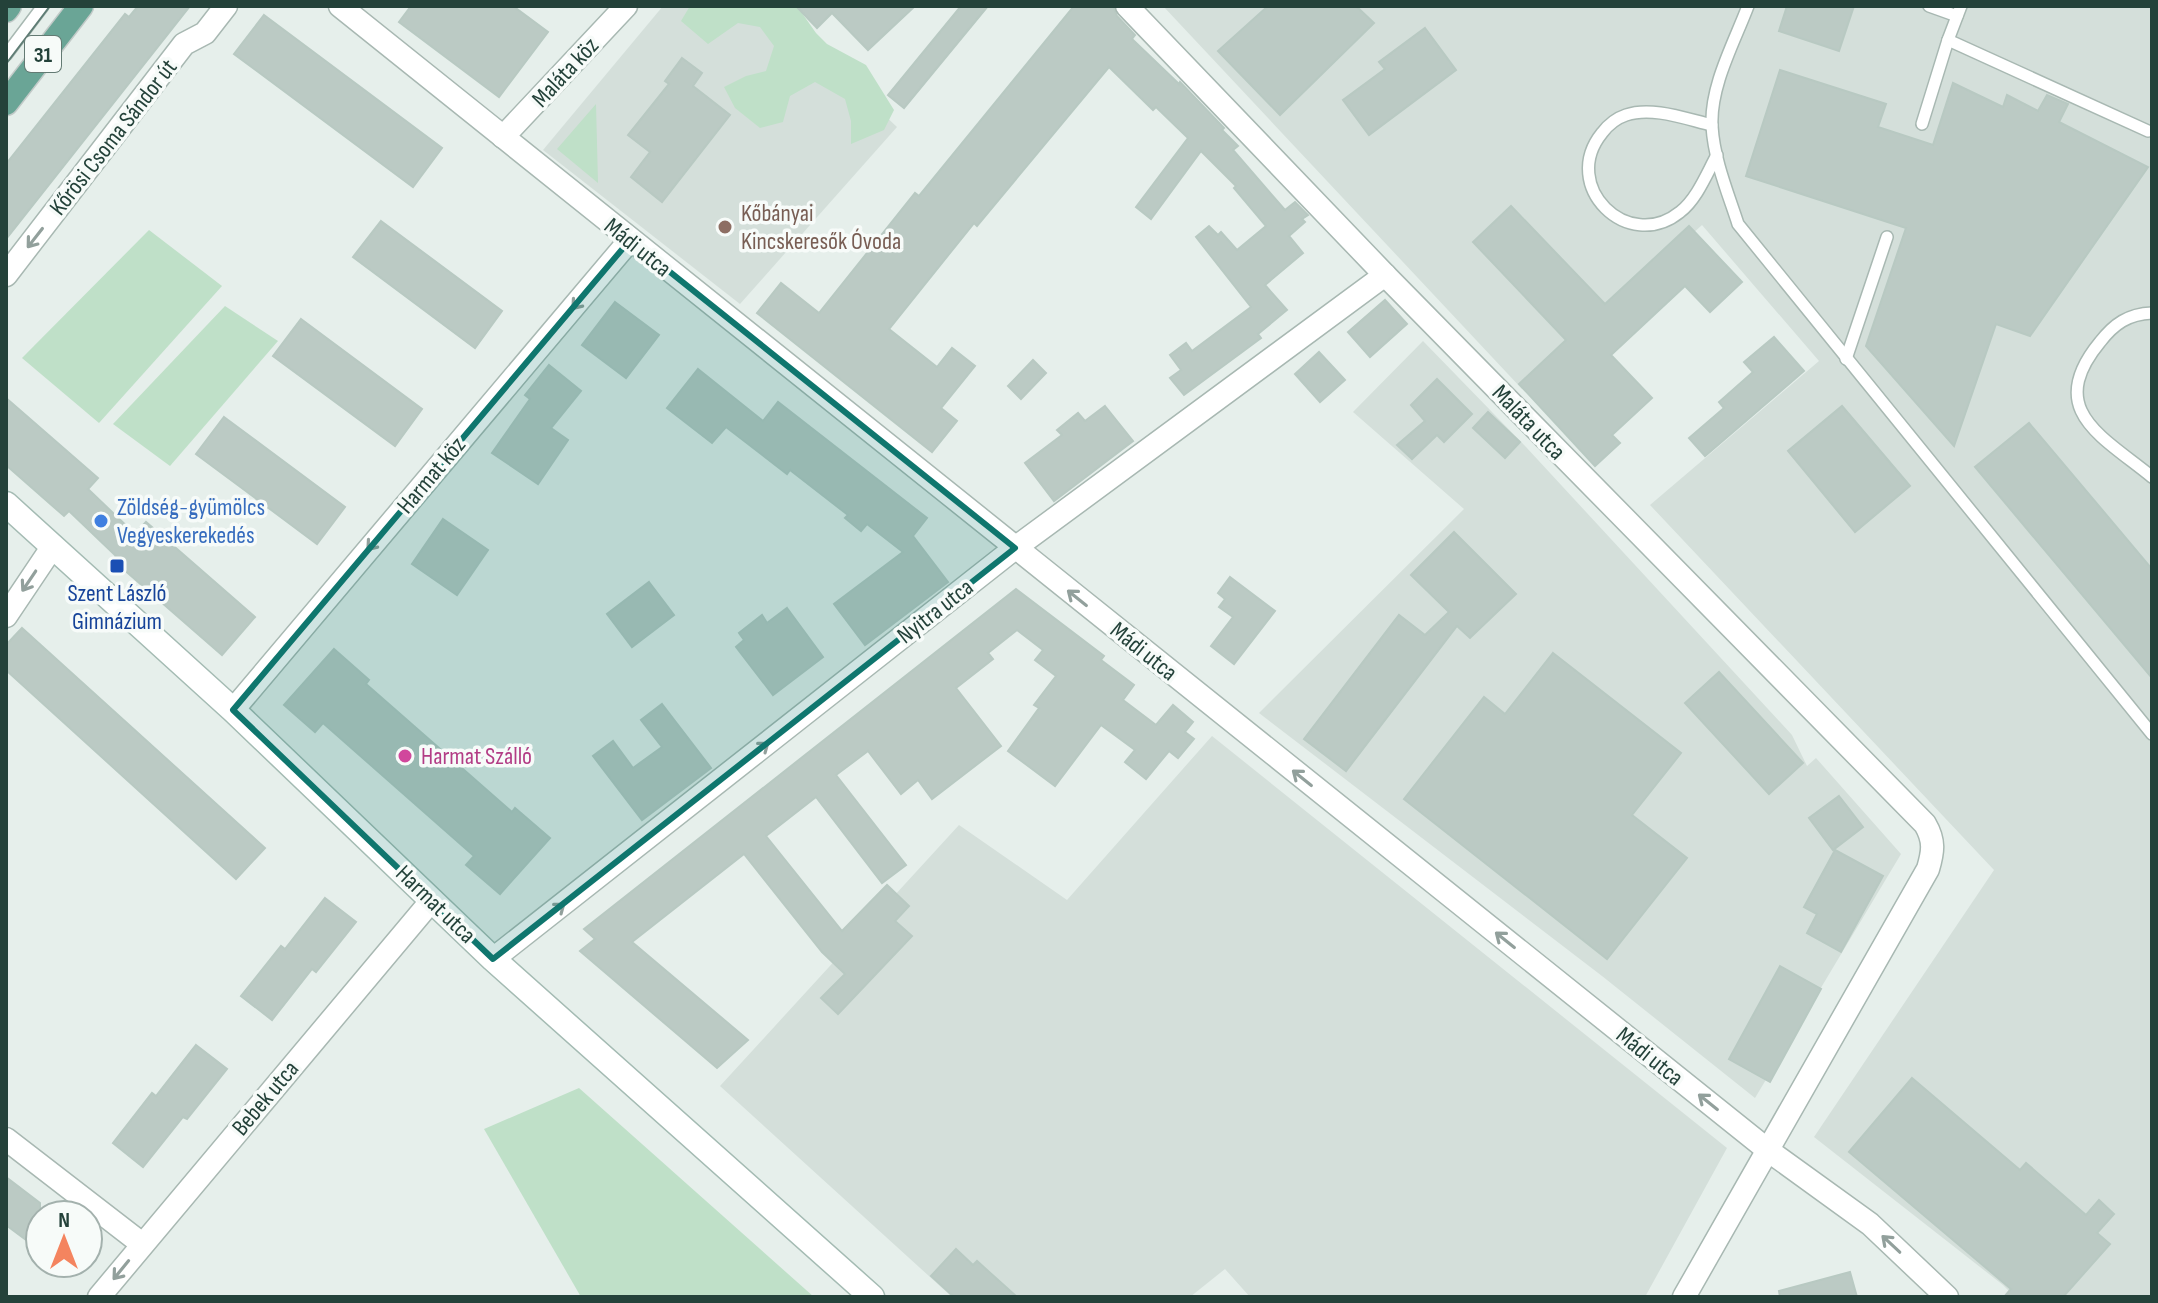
<svg xmlns="http://www.w3.org/2000/svg" width="2158" height="1303" font-family="'Sofia Sans Condensed',sans-serif">
<rect width="100%" height="100%" fill="#e6efeb"/>
<g fill="#d4dfda">
<polygon points="663,6 769,6 897,127 740,304 543,150"/>
<polygon points="1163,6 2152,6 2152,1297 2015,1297 2003,1285 1814,1137 1994,870 1650,505 1819,361 1702,225 1522,389"/>
<polygon points="1423,341 1526,447 1792,735 1807,766 1816,758 1901,854 1755,1098 1602,976 1259,713 1464,509 1353,412"/>
<polygon points="1212,736 1727,1148 1645,1297 1250,1297 1225,1269 1190,1297 952,1297 720,1086 959,825 1067,900"/>
</g>
<g fill="#bfe0c8">
<polygon points="690,6 797,6 816,33 827,44 866,65 894,110 884,130 851,144 851,121 845,99 815,82 790,96 783,122 760,128 735,108 724,87 746,76 766,71 774,46 760,27 738,23 708,44 681,21"/>
<polygon points="596,104 598,183 557,149"/>
<polygon points="149,230 222,286 99,423 22,358"/>
<polygon points="225,306 278,341 170,466 113,424"/>
<polygon points="579,1088 814,1297 581,1297 484,1129"/>
</g>
<g fill="#bbcac4" stroke="#b8c9c2" stroke-width="2">
<polygon points="138,6 190,6 6,239 6,164 125,14 129,17"/>
<polygon points="411,6 513,6 548,32 499,97 399,22"/>
<polygon points="796,6 915,6 868,50 832,13 817,28"/>
<polygon points="961,6 988,6 904,108 888,95"/>
<polygon points="1074,6 1113,6 1117,16 1135,35 1132,39 1179,84 1180,82 1224,128 1222,130 1238,146 1233,150 1285,210 1295,202 1308,215 1302,219 1305,222 1289,236 1303,253 1265,285 1287,310 1258,334 1261,338 1184,395 1170,378 1181,370 1170,355 1186,343 1192,351 1251,307 1196,237 1209,226 1218,235 1221,232 1237,250 1266,226 1234,188 1236,186 1201,151 1151,219 1136,207 1188,138 1156,107 1153,110 1109,67 977,226 974,223 889,329 937,367 952,348 975,366 941,408 957,421 932,452 757,313 781,283 819,313 915,193 919,196"/>
<polygon points="1268,6 1356,6 1374,23 1280,115 1218,51"/>
<polygon points="1787,6 1854,6 1839,51 1779,31"/>
<polygon points="264,15 442,148 413,187 234,54"/>
<polygon points="1425,28 1456,70 1369,135 1343,100 1385,69 1379,62"/>
<polygon points="682,58 702,73 693,86 730,115 662,202 631,177 650,152 628,135 669,84 665,81"/>
<polygon points="1780,70 1886,104 1878,127 1933,145 1953,83 2003,107 2007,95 2038,111 2047,95 2068,104 2059,122 2148,167 2030,336 1996,324 1954,446 1866,346 1906,228 1746,176"/>
<polygon points="1511,206 1605,304 1689,226 1742,282 1710,312 1685,286 1611,355 1652,398 1612,435 1620,443 1595,466 1519,384 1566,340 1473,242"/>
<polygon points="381,221 502,311 475,348 353,257"/>
<polygon points="1385,300 1407,324 1370,357 1348,332"/>
<polygon points="615,302 659,335 626,378 582,345"/>
<polygon points="301,319 422,409 395,446 273,356"/>
<polygon points="1774,337 1804,371 1705,456 1689,438 1724,408 1719,402 1753,372 1744,362"/>
<polygon points="1319,352 1345,380 1320,402 1295,374"/>
<polygon points="1033,360 1046,373 1021,399 1008,386"/>
<polygon points="549,365 581,391 551,428 568,440 538,484 492,453 530,399 525,395"/>
<polygon points="698,369 763,421 778,402 927,518 913,536 948,582 865,645 834,604 903,552 867,524 861,531 845,518 848,515 790,470 787,474 726,427 712,443 667,408"/>
<polygon points="1437,379 1472,414 1444,442 1437,435 1412,459 1397,445 1425,421 1411,405"/>
<polygon points="6,398 98,478 88,489 135,534 146,522 255,617 222,655 113,560 116,556 69,511 64,516 6,465"/>
<polygon points="1105,406 1133,441 1054,501 1025,463 1062,435 1057,430 1078,413 1085,421"/>
<polygon points="1842,406 1910,486 1855,532 1788,451"/>
<polygon points="1488,412 1520,442 1505,458 1473,428"/>
<polygon points="224,417 345,507 317,544 196,454"/>
<polygon points="2029,423 2152,569 2152,678 1975,467"/>
<polygon points="443,519 488,550 457,595 412,564"/>
<polygon points="1454,532 1516,594 1470,638 1457,626 1346,771 1304,739 1399,615 1425,635 1449,612 1411,575"/>
<polygon points="1230,577 1275,611 1234,664 1211,646 1233,617 1219,607 1225,599 1218,593"/>
<polygon points="649,582 674,615 632,647 607,614"/>
<polygon points="1016,589 1104,656 1101,660 1134,685 1123,700 1156,725 1173,705 1193,722 1185,732 1194,739 1178,758 1169,751 1146,779 1125,762 1135,750 1101,725 1055,786 1008,751 1039,708 1034,705 1056,676 1035,660 1043,650 1017,630 988,653 993,659 956,688 1001,746 932,799 918,780 901,794 868,751 836,775 906,865 882,883 816,797 766,836 842,931 887,885 909,906 895,921 912,936 838,1014 821,998 845,974 822,952 744,854 632,942 748,1040 717,1068 580,951 595,939 584,929"/>
<polygon points="787,608 823,657 773,695 736,647 744,640 739,633 762,615 767,623"/>
<polygon points="22,628 265,848 236,879 6,670 6,645"/>
<polygon points="334,649 369,680 366,684 512,812 515,808 550,838 500,894 466,865 474,856 323,723 315,732 284,705"/>
<polygon points="1553,653 1681,753 1632,815 1687,858 1607,959 1404,799 1484,697 1505,714"/>
<polygon points="1719,672 1803,763 1769,794 1685,703"/>
<polygon points="662,704 711,768 642,820 593,756 613,741 633,768 662,747 641,720"/>
<polygon points="1839,796 1863,827 1833,850 1809,818"/>
<polygon points="1835,850 1883,876 1841,952 1807,933 1817,914 1804,907"/>
<polygon points="325,898 356,922 316,972 312,969 272,1020 241,996 281,946 285,949"/>
<polygon points="1780,966 1821,989 1770,1082 1729,1059"/>
<polygon points="196,1045 227,1069 187,1119 183,1117 143,1167 113,1143 152,1093 156,1096"/>
<polygon points="1912,1078 2020,1170 2026,1163 2086,1215 2099,1200 2114,1214 2097,1233 2110,1244 2063,1297 2004,1297 2011,1289 1849,1152"/>
<polygon points="6,1177 40,1203 40,1231 30,1243 6,1225"/>
<polygon points="956,1249 973,1265 977,1261 1017,1297 954,1297 931,1276"/>
<polygon points="1850,1272 1857,1297 1780,1297 1779,1291"/>
</g>
<g fill="none" stroke-linecap="round" stroke-linejoin="round">
<defs>
<g id="lane">
<path d="M1748,6C1734,43 1710,86 1712,126C1714,160 1728,193 1738,224L2152,734"/>
<polyline points="1929,6 1957,16"/>
<polyline points="1961,6 1948,40 2148,131"/>
<polyline points="6,55 43,6"/>
<polyline points="1922,124 1948,40"/>
<path d="M1712,125C1686,119 1652,106 1626,115C1617,118 1608,125 1602,133C1559,186 1628,254 1680,212C1697,199 1707,173 1717,155"/>
<path d="M2152,313C2128,314 2114,324 2100,342C2044,410 2102,436 2152,477"/>
<polyline points="1846,359 1887,237"/>
</g>
<g id="street">
<polyline points="340,6 1769,1151 1870,1224 1947,1297"/>
<path d="M1127,6L1385,275L1925,824C1935,841 1933,852 1928,869L1684,1297"/>
<polyline points="503,137 626,6"/>
<polyline points="6,275 184,44 205,33 226,6"/>
<polyline points="6,616 53,546"/>
<polyline points="233,710 630,240"/>
<polyline points="493,959 1015,548 1385,275"/>
<polyline points="6,1139 142,1244"/>
<polyline points="99,1297 432,900"/>
</g>
<polyline id="secondary" points="6,504 233,710 493,959 872,1297"/>
<g id="primary">
<polyline points="6,10 9,6"/>
<polyline points="6,103 81,6"/>
</g>
</defs>
<use href="#lane" stroke="#a8b8b2" stroke-width="14"/>
<use href="#street" stroke="#a8b8b2" stroke-width="25"/>
<use href="#secondary" stroke="#a4bbb3" stroke-width="27"/>
<use href="#primary" stroke="#c2cac8" stroke-width="27"/>
<use href="#lane" stroke="#fff" stroke-width="11"/>
<use href="#street" stroke="#fff" stroke-width="22"/>
<use href="#secondary" stroke="#fff" stroke-width="24"/>
<use href="#primary" stroke="#6aa596" stroke-width="24"/>
<polyline stroke="#5f7d75" stroke-width="2" points="6,64 50,6"/>
</g>
<defs><path id="oneway-shaft" d="M-6 0H5M1.5-3L5.5 0L1.5 3" fill="none" stroke-width="1.6" stroke-linecap="round" stroke-linejoin="round" transform="scale(2)"/></defs>
<g stroke="#92a09c">
<use href="#oneway-shaft" transform="translate(35 238) rotate(128)"/>
<use href="#oneway-shaft" transform="translate(580 300) rotate(130)"/>
<use href="#oneway-shaft" transform="translate(375 541) rotate(130)"/>
<use href="#oneway-shaft" transform="translate(29 581) rotate(124)"/>
<use href="#oneway-shaft" transform="translate(1077 598) rotate(-141)"/>
<use href="#oneway-shaft" transform="translate(759 750) rotate(-38)"/>
<use href="#oneway-shaft" transform="translate(1302 778) rotate(-141)"/>
<use href="#oneway-shaft" transform="translate(555 911) rotate(-38)"/>
<use href="#oneway-shaft" transform="translate(1505 940) rotate(-141)"/>
<use href="#oneway-shaft" transform="translate(1708 1102) rotate(-141)"/>
<use href="#oneway-shaft" transform="translate(1891 1244) rotate(-137)"/>
<use href="#oneway-shaft" transform="translate(121 1270) rotate(129)"/>
</g>
<path fill="#0f766e" fill-opacity="0.2" stroke="#0f766e" stroke-width="6" stroke-linejoin="round" d="M630,240L1015,548L493,959L233,710Z"/>
<circle fill="#8d6e63" stroke="#f7fbf9" stroke-width="3" cx="725" cy="227" r="8"/>
<circle fill="#3f7fe0" stroke="#f7fbf9" stroke-width="3" cx="101" cy="521" r="8"/>
<rect fill="#1a4fb4" stroke="#f7fbf9" stroke-width="3" x="109" y="558" width="16" height="16" rx="4"/>
<circle fill="#d1479c" stroke="#f7fbf9" stroke-width="3" cx="405" cy="756" r="8"/>
<g text-anchor="middle" stroke-width="7" stroke-linejoin="round" paint-order="stroke">
<rect fill="#f7fbf9" stroke="#637a73" stroke-width="2" x="25" y="36" width="36" height="36" rx="6"/>
<g font-size="22" font-weight="bold" fill="#24423a">
<text x="43" y="62">31</text>
</g>
<g font-size="24" fill="#24423a" stroke="#f7fbf9">
<text transform="translate(565 72) rotate(-47)" y="8">Maláta köz</text>
<text transform="translate(113 137) rotate(-52)" y="8">Kőrösi Csoma Sándor út</text>
<text transform="translate(638 247) rotate(39)" y="8">Mádi utca</text>
<text transform="translate(1529 422) rotate(46)" y="8">Maláta utca</text>
<text transform="translate(431 475) rotate(-50)" y="8">Harmat köz</text>
<text transform="translate(935 611) rotate(-38)" y="8">Nyitra utca</text>
<text transform="translate(1144 651) rotate(39)" y="8">Mádi utca</text>
<text transform="translate(436 904) rotate(44)" y="8">Harmat utca</text>
<text transform="translate(1650 1056) rotate(39)" y="8">Mádi utca</text>
<text transform="translate(265 1098) rotate(-50)" y="8">Bebek utca</text>
</g>
<g font-size="24" fill="#785e54" stroke="#f7fbf9" text-anchor="start">
<text x="741" y="221">Kőbányai<tspan x="741" dy="28">Kincskeresők Óvoda</tspan></text>
</g>
<g font-size="24" fill="#366cbe" stroke="#f7fbf9" text-anchor="start">
<text x="117" y="515">Zöldség-gyümölcs<tspan x="117" dy="28">Vegyeskerekedés</tspan></text>
</g>
<g font-size="24" fill="#164399" stroke="#f7fbf9">
<text x="117" y="601">Szent László<tspan x="117" dy="28">Gimnázium</tspan></text>
</g>
<g font-size="24" fill="#b23c85" stroke="#f7fbf9" text-anchor="start">
<text x="421" y="764">Harmat Szálló</text>
</g>
</g>
<rect width="2158" height="1303" fill="none" stroke="#24423a" stroke-width="16"/>
<g transform="translate(64 1239)"><circle r="38" fill="#f7fbf9" stroke="#a3b1ad" stroke-width="2"/>
<path d="M0-6L14 30L0 20L-14 30Z" fill="#f4845f"/>
<text y="-12" font-size="22" font-weight="bold" text-anchor="middle" fill="#24423a">N</text>
</g>
</svg>
